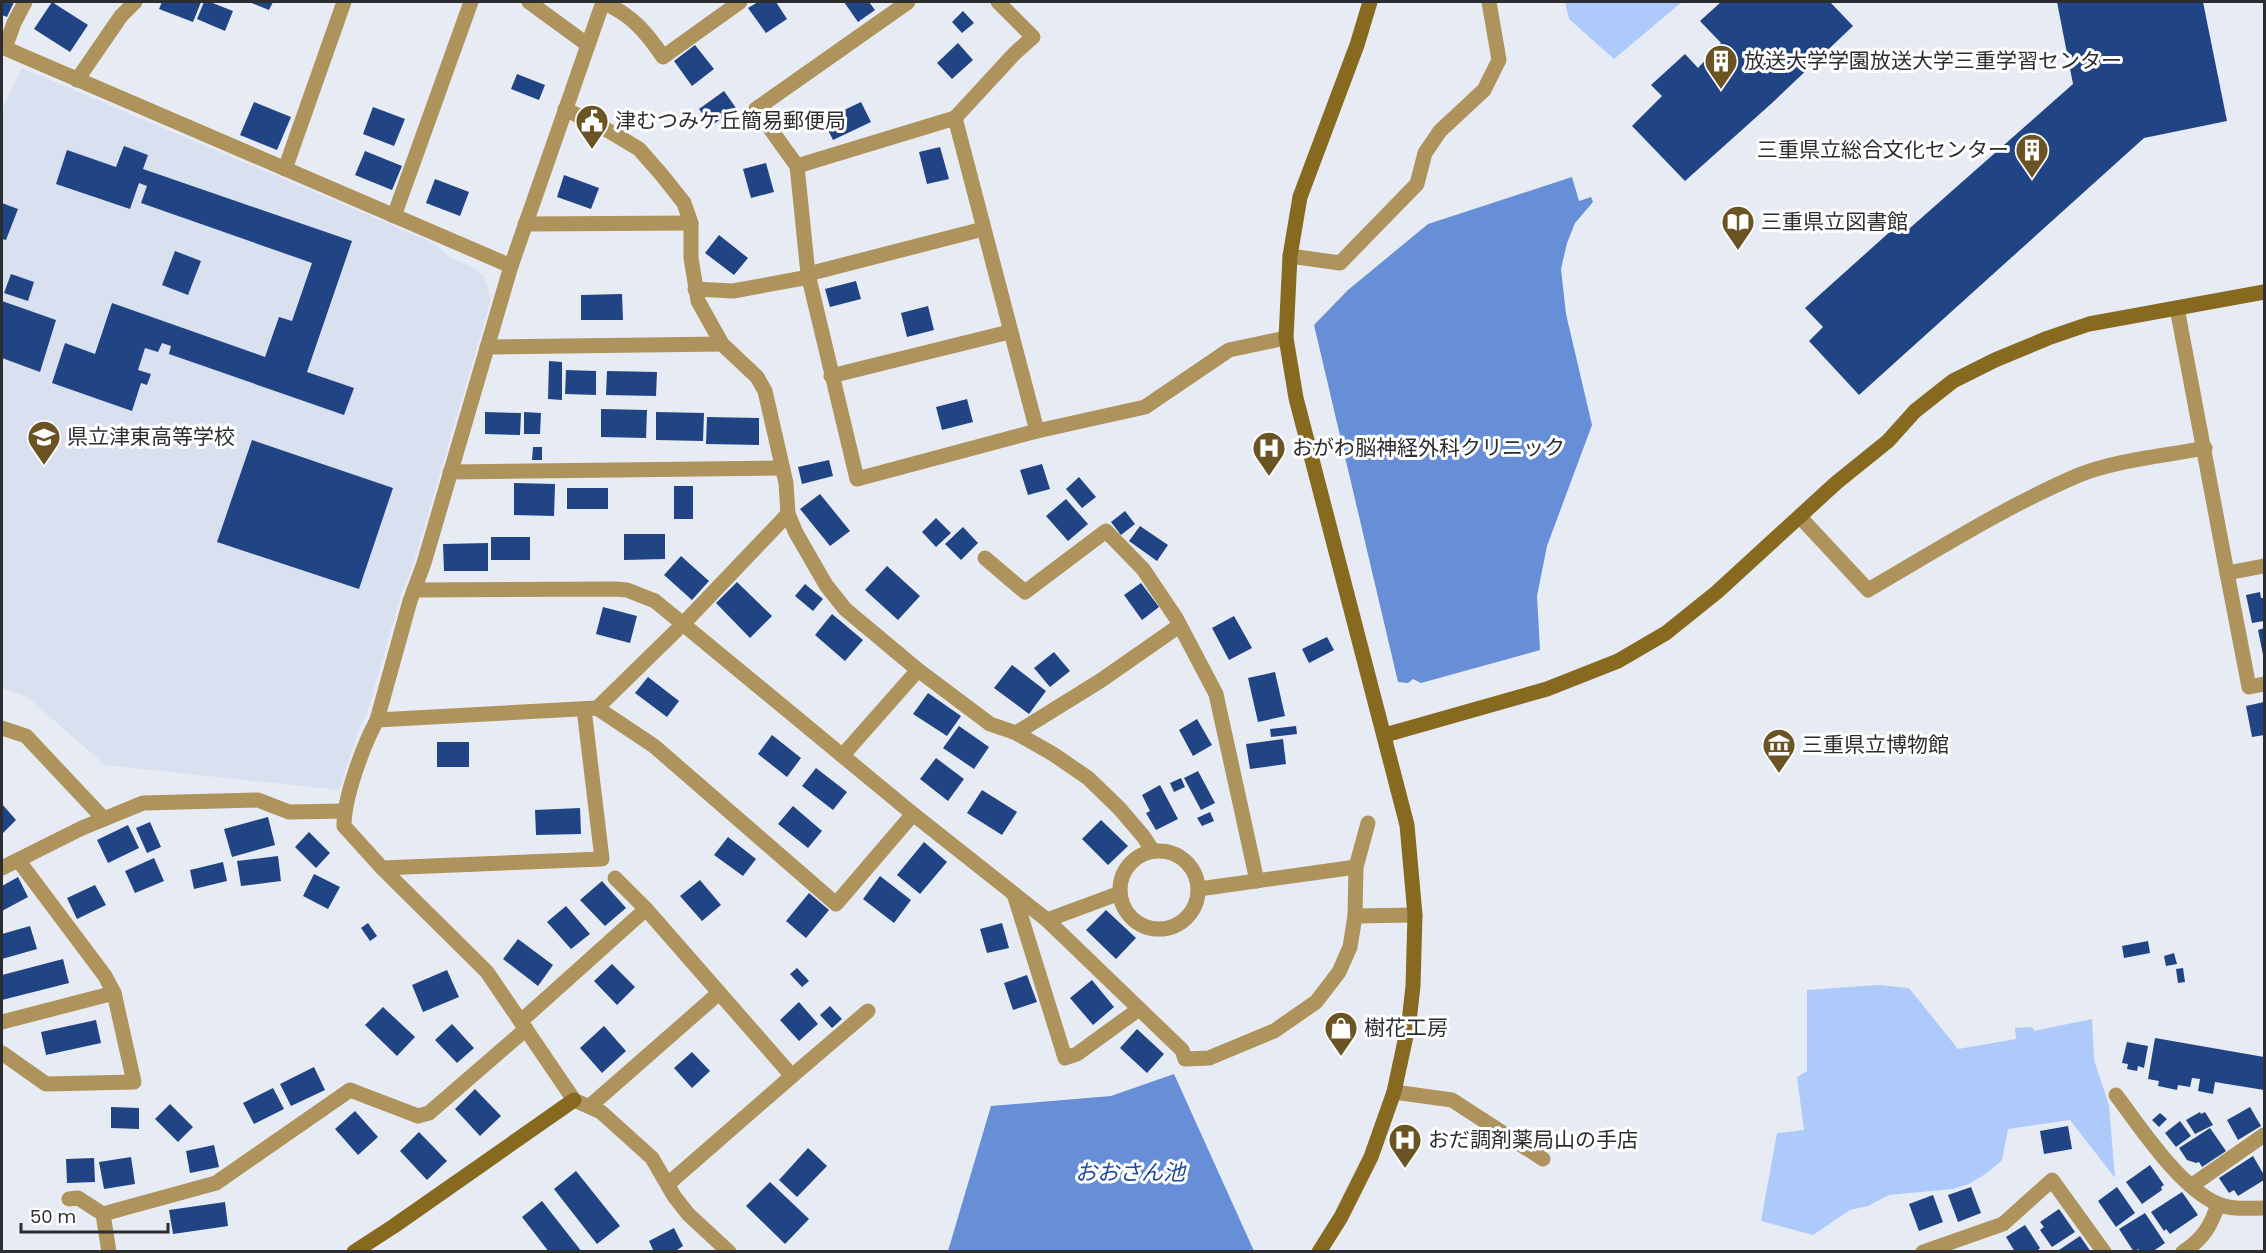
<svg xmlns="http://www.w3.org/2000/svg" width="2266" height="1253" font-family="Poppins,'Noto Sans JP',sans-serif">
<rect width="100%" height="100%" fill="#e7ecf4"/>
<polygon fill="#d9e1f0" points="22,68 434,243 450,257 474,268 484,276 491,300 414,562 401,595 366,717 359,728 339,790 105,765 27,697 2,688 2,110"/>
<g fill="#aecafa">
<polygon points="1565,2 1682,2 1614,59 1569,19"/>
<polygon points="1878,985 1909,988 1958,1049 2016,1039 2015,1028 2032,1027 2034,1031 2092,1019 2094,1060 2109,1105 2115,1178 2070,1120 2008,1129 2002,1160 1987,1173 1969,1184 1953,1189 1889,1195 1868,1206 1850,1210 1813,1235 1761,1221 1777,1133 1804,1130 1797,1077 1807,1071 1807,990"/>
</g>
<g fill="#678fd7">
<polygon points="1572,177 1579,201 1591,197 1593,202 1575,223 1567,243 1561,269 1566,314 1592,425 1547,546 1537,596 1540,650 1421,683 1413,679 1408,683 1398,682 1314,325 1348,290 1428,224"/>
<polygon points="1174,1074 1254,1251 948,1251 991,1106 1111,1096"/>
</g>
<g fill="#214485">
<polygon points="2,2 14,2 7,17 2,15"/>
<polygon points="52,2 88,25 70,52 34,29"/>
<polygon points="162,2 201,2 193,22 159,9"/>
<polygon points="204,2 210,2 233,11 225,31 197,19"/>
<polygon points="249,2 273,2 269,10"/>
<polygon points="758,2 776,2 787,19 766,33 748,8"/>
<polygon points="844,2 869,2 875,10 858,22"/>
<polygon points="1721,2 1830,2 1853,26 1772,103 1685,181 1632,126 1662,96 1651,85 1685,54 1698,68 1721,43 1700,21"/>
<polygon points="2057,2 2203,2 2227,121 2144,138 1859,395 1809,341 1823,327 1805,308 1903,220 1910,228 2073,84"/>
<polygon points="963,11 974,23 962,33 952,22"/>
<polygon points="958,43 973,60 952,79 937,63"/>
<polygon points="695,45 714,69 692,86 674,61"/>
<polygon points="517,74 545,85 539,100 511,89"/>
<polygon points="724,91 736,108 711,126 699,109"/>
<polygon points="254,102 291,117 277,150 240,135"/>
<polygon points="861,102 871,122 833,140 823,120"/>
<polygon points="373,107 405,119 394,146 363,134"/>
<polygon points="124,146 148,155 143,169 352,241 307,372 354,388 344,415 169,354 171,346 162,343 158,352 145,348 138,370 151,374 147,385 141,383 132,411 52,383 65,343 95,354 112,303 265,357 279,317 292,321 312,263 141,203 147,186 139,183 130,209 56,184 67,150 116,167"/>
<polygon points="940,147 949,179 927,184 919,152"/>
<polygon points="365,151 402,166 392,190 355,175"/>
<polygon points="766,163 774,192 751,198 743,169"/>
<polygon points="564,175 599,188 591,209 557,197"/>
<polygon points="435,179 469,192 460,216 426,203"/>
<polygon points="2,203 18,209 6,240 2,239"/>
<polygon points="719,235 748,258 734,275 705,253"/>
<polygon points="175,251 201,261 188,295 162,285"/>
<polygon points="11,274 34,282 28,301 4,293"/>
<polygon points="856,281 861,299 830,307 825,289"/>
<polygon points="622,294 623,320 581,320 581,295"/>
<polygon points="2,301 56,320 40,372 2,358"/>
<polygon points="928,306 934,330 907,337 901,313"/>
<polygon points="549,361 562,362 562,400 548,399"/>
<polygon points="566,370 596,371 596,395 565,394"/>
<polygon points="607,371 657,372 656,396 606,395"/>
<polygon points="967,399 973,422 942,430 936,407"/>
<polygon points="601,409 647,410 646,438 601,437"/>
<polygon points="485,412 521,413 520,435 485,434"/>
<polygon points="524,412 541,413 540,434 524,434"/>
<polygon points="656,412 704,413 703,441 656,440"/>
<polygon points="707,417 759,418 759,445 706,444"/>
<polygon points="252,440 393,488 359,589 217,542"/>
<polygon points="533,447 542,447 542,460 532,460"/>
<polygon points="829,460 833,476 802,484 798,467"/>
<polygon points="1042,464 1050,489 1028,495 1020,470"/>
<polygon points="1079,477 1096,497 1082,508 1066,489"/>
<polygon points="514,483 555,484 554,516 514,515"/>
<rect x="674" y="486" width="19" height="33"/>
<rect x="567" y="488" width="41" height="21"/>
<polygon points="820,494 850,531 830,546 800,509"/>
<polygon points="1066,499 1088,524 1068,541 1046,516"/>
<polygon points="1125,511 1135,524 1121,535 1111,522"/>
<polygon points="936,518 951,533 936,547 922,532"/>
<polygon points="1140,526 1168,545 1157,561 1129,541"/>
<polygon points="963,527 978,543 961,560 945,544"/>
<polygon points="624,534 665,534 665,559 624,560"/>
<rect x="491" y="537" width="39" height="23"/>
<polygon points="488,543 488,571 444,571 443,544"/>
<polygon points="681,556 709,581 692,600 664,575"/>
<polygon points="887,566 920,596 898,620 865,590"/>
<polygon points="737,582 772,616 750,638 716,603"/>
<polygon points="1141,583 1159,607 1142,620 1124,595"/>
<polygon points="805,584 823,599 813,611 795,596"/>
<polygon points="2260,592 2261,598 2264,598 2264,621 2252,623 2246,595"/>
<polygon points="603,607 637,616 630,643 596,634"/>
<polygon points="832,614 863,640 845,661 815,635"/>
<polygon points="1234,616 1252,648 1229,660 1212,628"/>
<polygon points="2264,628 2264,655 2263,655 2258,630"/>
<polygon points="1327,637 1334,650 1309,663 1302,649"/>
<polygon points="1054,652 1070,671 1050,687 1034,668"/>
<polygon points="1012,665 1046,691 1029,714 994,688"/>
<polygon points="1275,672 1285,716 1258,722 1248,678"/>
<polygon points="648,677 679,701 667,717 635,693"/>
<polygon points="928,693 961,716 947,736 913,714"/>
<polygon points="2264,702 2264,735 2252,737 2246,706"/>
<polygon points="1197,719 1212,745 1193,756 1179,730"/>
<polygon points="959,726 989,747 974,769 943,748"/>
<polygon points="1296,726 1297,734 1271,737 1270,729"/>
<polygon points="772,735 801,758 787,777 758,754"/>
<polygon points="1283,739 1286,764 1250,769 1246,744"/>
<rect x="437" y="742" width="32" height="25"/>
<polygon points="936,758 964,779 948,801 920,779"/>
<polygon points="816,768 847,792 833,810 802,786"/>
<polygon points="1198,771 1215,803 1201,810 1184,778"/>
<polygon points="1181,778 1185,787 1174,792 1170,783"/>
<polygon points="1160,785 1178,819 1156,830 1146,813 1150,811 1142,795"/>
<polygon points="982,790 1017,812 1002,835 967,813"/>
<polygon points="2,804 16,820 2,834"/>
<polygon points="793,806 822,831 808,848 778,824"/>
<polygon points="580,808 581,834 536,835 535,810"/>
<polygon points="1210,812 1214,821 1202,826 1197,818"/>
<polygon points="268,817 275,845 232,857 224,829"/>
<polygon points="1101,820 1128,846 1108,865 1082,839"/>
<polygon points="150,822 161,847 147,853 136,828"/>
<polygon points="128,825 139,848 108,863 97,840"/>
<polygon points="309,832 330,853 316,868 295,847"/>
<polygon points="728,837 756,859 743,876 714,855"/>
<polygon points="924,842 947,862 920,894 897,875"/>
<polygon points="278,856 281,881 241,886 237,861"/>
<polygon points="154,858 164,881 135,893 125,871"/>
<polygon points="223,862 227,881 194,889 190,870"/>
<polygon points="314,874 340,887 328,909 303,896"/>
<polygon points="880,876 911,900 894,923 863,899"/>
<polygon points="18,877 28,897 2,911 2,886"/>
<polygon points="700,880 721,905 702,921 680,896"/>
<polygon points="602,881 626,908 605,926 580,900"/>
<polygon points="95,885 106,905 77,919 67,898"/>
<polygon points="809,893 829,910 806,938 786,921"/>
<polygon points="566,906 590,934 571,949 547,922"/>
<polygon points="1106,910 1136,938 1116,959 1086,930"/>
<polygon points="368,923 377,936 370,941 361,928"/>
<polygon points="1002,923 1009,948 987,953 980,929"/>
<polygon points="30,926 37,949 2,959 2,934"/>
<polygon points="518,939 553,965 538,986 503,959"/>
<polygon points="2148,941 2150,953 2124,958 2122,946"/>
<polygon points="2174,953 2177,964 2166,966 2164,956"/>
<polygon points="63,959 69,983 2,1000 2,975"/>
<polygon points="612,964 635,987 617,1005 594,981"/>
<polygon points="797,968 809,981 802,987 790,974"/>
<polygon points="2183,968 2185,982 2178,983 2176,969"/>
<polygon points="447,970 459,997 423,1012 412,985"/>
<polygon points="1027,975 1037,1002 1013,1010 1004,983"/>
<polygon points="1092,980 1114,1007 1093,1025 1070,998"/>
<polygon points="799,1002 818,1024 799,1041 780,1020"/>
<polygon points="830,1006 842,1019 832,1028 820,1015"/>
<polygon points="383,1007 415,1037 397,1056 365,1025"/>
<polygon points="96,1020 101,1043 46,1055 41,1032"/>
<polygon points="452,1024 474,1048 457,1063 435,1040"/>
<polygon points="604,1026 626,1051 602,1073 580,1048"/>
<polygon points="1137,1029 1164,1054 1147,1073 1120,1048"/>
<polygon points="2155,1038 2264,1057 2264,1090 2215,1082 2213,1094 2198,1091 2200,1079 2192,1078 2190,1087 2178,1085 2177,1090 2158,1086 2159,1081 2148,1079"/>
<polygon points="2127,1042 2148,1046 2144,1068 2138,1066 2137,1071 2127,1069 2128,1064 2122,1063"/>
<polygon points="692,1052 710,1071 692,1088 674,1068"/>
<polygon points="314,1067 325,1090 291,1106 280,1084"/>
<polygon points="273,1088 284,1109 254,1124 243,1103"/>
<polygon points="475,1089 501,1116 480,1136 455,1109"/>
<polygon points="170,1104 193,1127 178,1142 155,1119"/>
<polygon points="111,1107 139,1108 139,1129 111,1128"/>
<polygon points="2250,1107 2261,1126 2238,1140 2227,1120"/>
<polygon points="355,1111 378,1137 358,1155 335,1129"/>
<polygon points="2200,1112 2201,1114 2205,1112 2213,1125 2195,1134 2186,1120"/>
<polygon points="2160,1113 2167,1119 2159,1127 2152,1120"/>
<polygon points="2180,1121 2191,1136 2176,1147 2165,1133"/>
<polygon points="2068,1126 2072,1149 2044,1154 2040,1131"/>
<polygon points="2210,1128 2226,1151 2202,1167 2199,1162 2196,1163 2187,1160 2179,1148"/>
<polygon points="419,1132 447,1161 427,1180 400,1151"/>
<polygon points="214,1145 219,1167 190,1173 186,1151"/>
<polygon points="808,1148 827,1166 797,1197 779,1180"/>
<polygon points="2253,1156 2264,1175 2264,1180 2238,1196 2234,1190 2229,1193 2219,1178"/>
<polygon points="131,1157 135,1184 104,1189 99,1162"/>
<polygon points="94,1158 95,1182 67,1183 66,1159"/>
<polygon points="2150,1165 2164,1185 2161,1187 2162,1190 2142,1204 2126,1182"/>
<polygon points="576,1171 620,1226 597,1244 554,1189"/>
<polygon points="770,1182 809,1219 785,1244 746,1206"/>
<polygon points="1971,1187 1981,1213 1958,1222 1948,1195"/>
<polygon points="2117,1187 2135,1213 2116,1227 2098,1201"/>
<polygon points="2182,1192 2198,1215 2170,1234 2166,1229 2164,1231 2151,1212"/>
<polygon points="1933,1195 1943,1222 1919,1231 1909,1204"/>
<polygon points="542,1201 582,1252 549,1252 522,1217"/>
<polygon points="225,1202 228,1226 173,1234 169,1210"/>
<polygon points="2059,1209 2075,1232 2052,1247 2040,1230 2044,1227 2040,1222"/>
<polygon points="2145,1213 2165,1243 2152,1252 2140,1252 2138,1249 2134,1252 2119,1229"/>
<polygon points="2025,1225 2040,1248 2036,1252 2015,1252 2006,1237"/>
<polygon points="674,1228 683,1246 674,1252 654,1252 649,1241"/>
<polygon points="2080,1236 2091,1252 2056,1252"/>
</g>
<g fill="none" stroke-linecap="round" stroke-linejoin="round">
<g stroke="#ae935c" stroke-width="15">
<polyline points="529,2 588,45"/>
<path d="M603,2L511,266L424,563L410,601L377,720C363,746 344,797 344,826L382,868L487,972L574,1100L601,1112L652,1158L674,1196L688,1214L729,1252"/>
<polyline points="908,2 756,109 797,166 808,274 857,479 1037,431 1145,407 1229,350 1286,338"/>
<polyline points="998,2 1033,37 1014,54 955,118 1037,431"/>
<path d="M603,3C630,13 647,33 663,57L740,2"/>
<polyline points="2,47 511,266"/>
<polyline points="5,48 14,23 25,2"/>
<polyline points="77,80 121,16 135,2"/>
<polyline points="565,109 609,131 639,149 661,174 684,203 691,223 691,258 698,301 722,344 757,377 765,391 786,483 788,514 796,533 826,585 845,609 918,670 990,724 1016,733 1053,754 1088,778 1119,808 1143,836 1153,851"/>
<polyline points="797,166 955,118"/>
<polyline points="285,169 344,2"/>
<polyline points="394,216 471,2"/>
<polyline points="525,224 691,223"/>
<polyline points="1290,256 1340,263 1417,184 1425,153 1440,131 1484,90 1499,60 1489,2"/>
<polyline points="808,274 983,229"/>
<polyline points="695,289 733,291 809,277"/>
<polyline points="2177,308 2227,573 2264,566"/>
<polyline points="487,347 722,344"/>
<polyline points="831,376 1009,332"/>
<polyline points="450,472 782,468"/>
<path d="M1800,517L1868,590C1937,550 2006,506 2079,475C2116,460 2165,456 2205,448"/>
<polyline points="985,558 1025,592 1106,531 1143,569 1176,618 1216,694 1257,881"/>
<polyline points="2227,573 2249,687 2264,684"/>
<polyline points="414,590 615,589 627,590 655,601 913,814 1047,920 1182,1050 1185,1059 1209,1058 1274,1031 1316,1002 1339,972 1350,947 1355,916 1415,915"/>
<polyline points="597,708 683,624 788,514"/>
<polyline points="377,720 597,708 654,746 836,904 913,814"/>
<polyline points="2,728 26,736 104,819"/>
<polyline points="1016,733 1100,681 1179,626"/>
<polyline points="843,755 918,670"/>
<circle cx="1159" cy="890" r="39"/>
<polyline points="2,868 82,828 143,803 258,800 289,812 344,811"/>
<polyline points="382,868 602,859 584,709"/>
<polyline points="615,878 646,909 792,1076 668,1184"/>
<polyline points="1199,889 1356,867"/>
<polyline points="1014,894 1065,1058 1077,1054 1139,1009"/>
<polyline points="1355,916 1356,867 1368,823"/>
<polyline points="1047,920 1120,893"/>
<polyline points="521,1021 646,909"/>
<polyline points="2,1022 114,993"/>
<polyline points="2,1053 46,1084 134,1082 114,993 105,976 18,860"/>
<polyline points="792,1076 868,1011"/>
<polyline points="1394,1092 1452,1100 1543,1159"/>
<path d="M2116,1095C2141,1128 2180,1188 2218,1204C2232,1210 2249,1208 2264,1208"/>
<polyline points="590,1106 719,993"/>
<polyline points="2191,1186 2264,1135"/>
<polyline points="69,1199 78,1198 103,1214"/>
<polyline points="109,1252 103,1214 216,1183 350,1090 418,1116 429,1113 526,1029"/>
<polyline points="1923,1252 2003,1224 2052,1180 2104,1252"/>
<path d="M2183,1252C2203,1239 2211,1226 2218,1204"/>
</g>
<g stroke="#886920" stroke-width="15">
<polyline points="1385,735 1547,689 1618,661 1666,633 1717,592 1836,483 1888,441 1915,411 1953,381 1995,360 2048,338 2089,324 2264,292"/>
<polyline points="354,1252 394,1226 574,1100"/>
<polyline points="1319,1252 1341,1217 1371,1157 1394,1092 1409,1022 1413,986 1415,915 1407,825 1296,398 1286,338 1290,256 1300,197 1357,45 1370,2"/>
</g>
</g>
<defs>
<symbol id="building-pin" viewBox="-11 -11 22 30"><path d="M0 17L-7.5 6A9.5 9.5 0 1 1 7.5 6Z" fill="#6a5423" stroke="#fff"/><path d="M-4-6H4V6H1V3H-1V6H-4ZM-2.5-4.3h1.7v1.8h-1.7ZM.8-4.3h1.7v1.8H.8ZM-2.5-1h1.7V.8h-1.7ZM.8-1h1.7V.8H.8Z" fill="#fff"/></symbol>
<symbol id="civic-pin" viewBox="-11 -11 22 30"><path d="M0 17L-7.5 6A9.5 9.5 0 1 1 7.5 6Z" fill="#6a5423" stroke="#fff"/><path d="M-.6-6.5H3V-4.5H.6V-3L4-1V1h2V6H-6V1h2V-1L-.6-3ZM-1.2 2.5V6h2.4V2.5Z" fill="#fff"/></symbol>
<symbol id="library-pin" viewBox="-11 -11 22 30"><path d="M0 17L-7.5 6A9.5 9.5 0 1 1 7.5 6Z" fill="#6a5423" stroke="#fff"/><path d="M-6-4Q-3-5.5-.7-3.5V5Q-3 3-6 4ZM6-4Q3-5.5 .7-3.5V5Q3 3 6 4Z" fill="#fff"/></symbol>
<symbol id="school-pin" viewBox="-11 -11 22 30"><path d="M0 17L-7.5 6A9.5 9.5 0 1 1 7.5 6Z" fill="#6a5423" stroke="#fff"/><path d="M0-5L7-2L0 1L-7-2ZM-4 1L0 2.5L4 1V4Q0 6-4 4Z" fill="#fff"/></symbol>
<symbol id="hospital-pin" viewBox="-11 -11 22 30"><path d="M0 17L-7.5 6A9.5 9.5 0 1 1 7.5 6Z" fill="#6a5423" stroke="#fff"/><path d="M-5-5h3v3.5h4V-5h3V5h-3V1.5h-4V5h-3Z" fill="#fff"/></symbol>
<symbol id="museum-pin" viewBox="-11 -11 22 30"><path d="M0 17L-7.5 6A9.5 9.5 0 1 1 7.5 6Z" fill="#6a5423" stroke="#fff"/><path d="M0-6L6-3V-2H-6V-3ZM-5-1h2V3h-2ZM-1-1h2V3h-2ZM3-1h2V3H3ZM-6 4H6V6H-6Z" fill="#fff"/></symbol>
<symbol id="shop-pin" viewBox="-11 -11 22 30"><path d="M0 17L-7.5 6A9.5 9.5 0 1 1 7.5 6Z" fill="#6a5423" stroke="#fff"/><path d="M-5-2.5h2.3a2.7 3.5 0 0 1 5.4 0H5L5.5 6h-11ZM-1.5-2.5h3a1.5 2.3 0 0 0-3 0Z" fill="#fff"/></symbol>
</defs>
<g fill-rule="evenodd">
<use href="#building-pin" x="1702" y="42" width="38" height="52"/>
<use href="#civic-pin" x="573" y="102" width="38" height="52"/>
<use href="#building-pin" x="2013" y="131" width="38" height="52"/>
<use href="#library-pin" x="1719" y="203" width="38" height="52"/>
<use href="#school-pin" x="25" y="418" width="38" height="52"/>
<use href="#hospital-pin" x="1250" y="429" width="38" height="52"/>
<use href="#museum-pin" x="1760" y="726" width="38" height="52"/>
<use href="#shop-pin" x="1322" y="1009" width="38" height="52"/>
<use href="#hospital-pin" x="1386" y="1121" width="38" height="52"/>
</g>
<g text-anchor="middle" stroke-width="6" stroke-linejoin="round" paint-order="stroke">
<g font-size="21" fill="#2b2d30" stroke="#fff" text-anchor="start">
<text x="1744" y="68">放送大学学園放送大学三重学習センター</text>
<text x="615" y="128">津むつみケ丘簡易郵便局</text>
<text x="2009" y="157" text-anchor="end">三重県立総合文化センター</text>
<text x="1761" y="229">三重県立図書館</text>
<text x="67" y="444">県立津東高等学校</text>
<text x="1292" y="455">おがわ脳神経外科クリニック</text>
<text x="1802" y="752">三重県立博物館</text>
<text x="1364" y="1035">樹花工房</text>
<text x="1428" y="1147">おだ調剤薬局山の手店</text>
</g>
<g font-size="22" font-style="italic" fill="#1d4a9f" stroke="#fff">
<text x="1130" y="1180">おおさん池</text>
</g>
</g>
<rect width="2266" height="1253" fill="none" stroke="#2b2d30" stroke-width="6"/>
<path d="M21 1223v9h147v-9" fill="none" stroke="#2b2d30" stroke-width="3"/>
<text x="30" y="1223" font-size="18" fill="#2b2d30" stroke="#ffffff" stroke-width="4.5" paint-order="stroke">50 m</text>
</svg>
